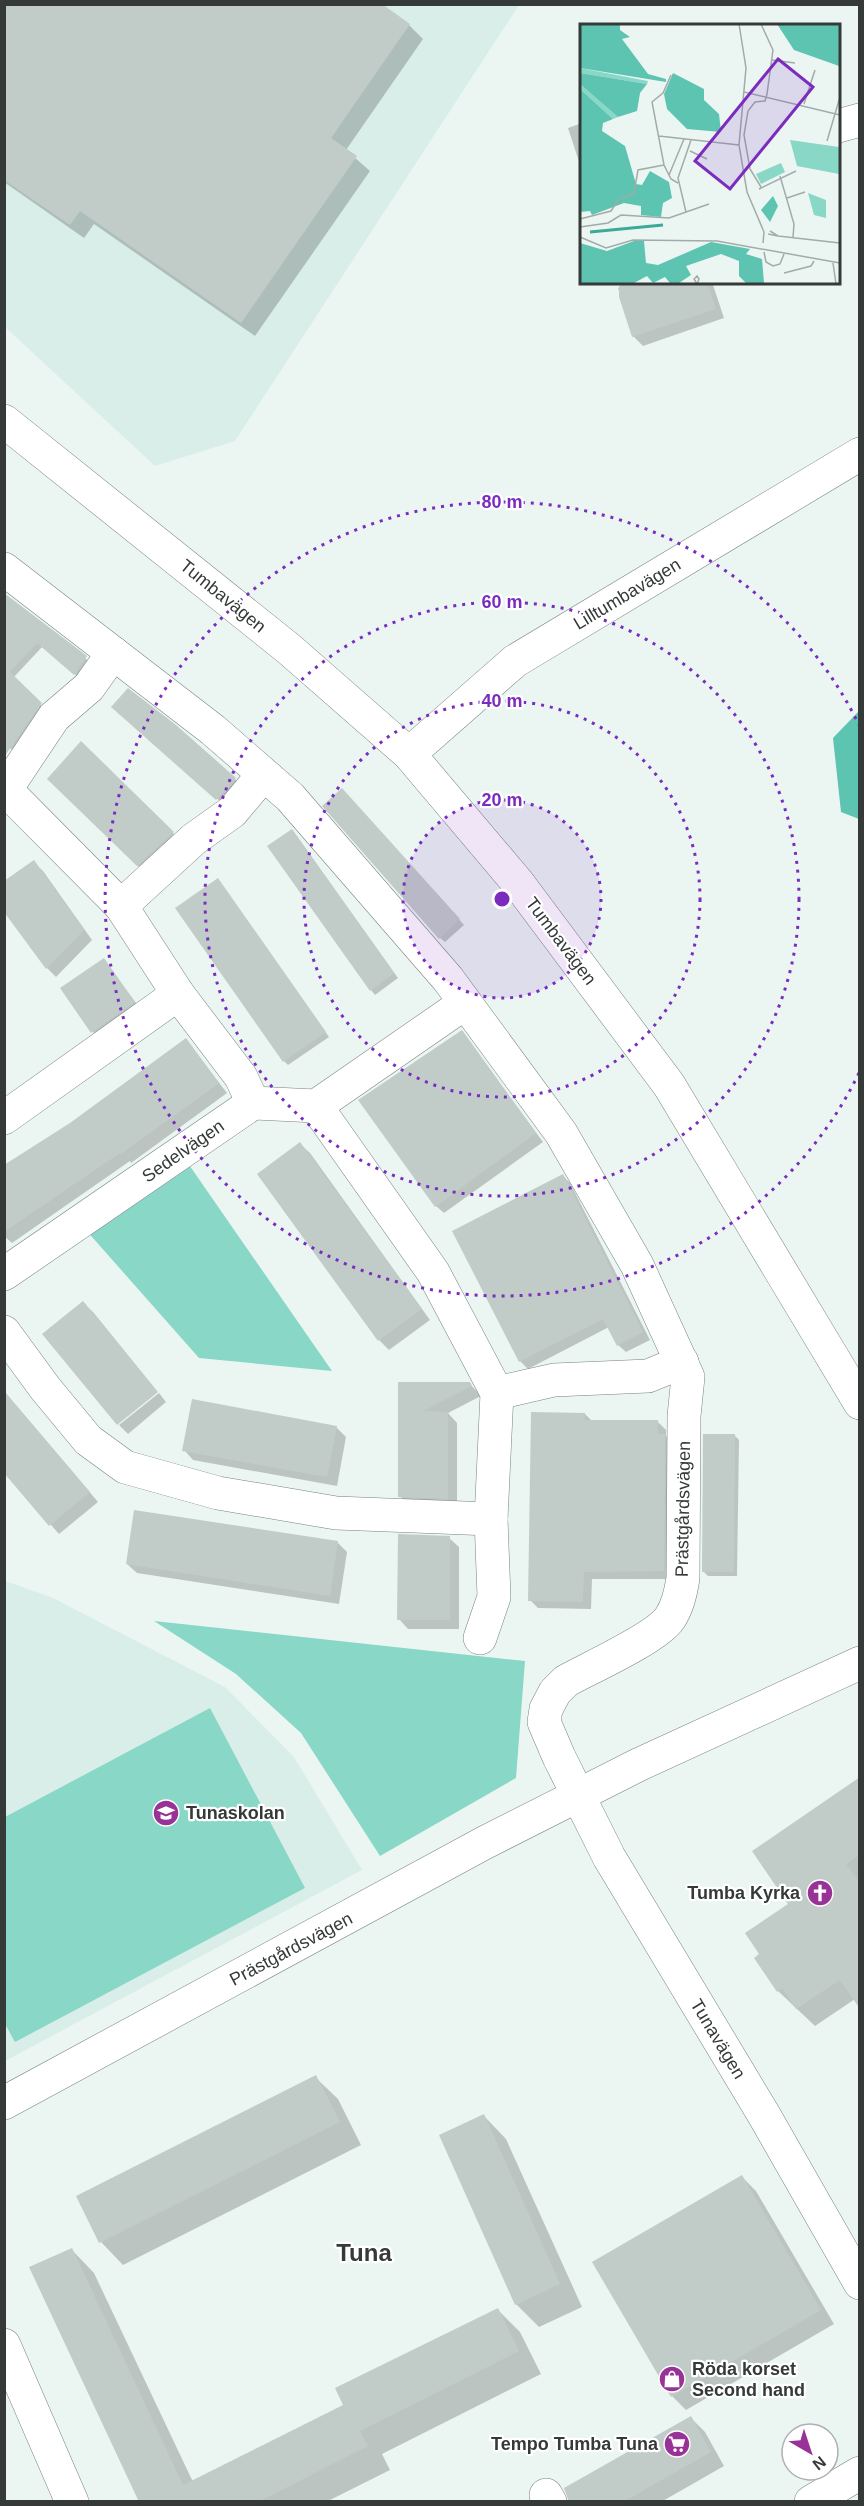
<svg xmlns="http://www.w3.org/2000/svg" width="864" height="2506" font-family="Arial,sans-serif">
<rect width="100%" height="100%" fill="#ebf6f3"/>
<g fill="#d9eee9">
<polygon points="4,5 519,5 235,441 155,466 5,327"/>
<polygon points="5,1581 51,1597 225,1687 294,1757 362,1870 5,2061"/>
</g>
<g fill="#89d7c6">
<polygon points="185,1159 332,1371 199,1358 85,1229"/>
<polygon points="154,1621 525,1661 516,1778 380,1856 301,1733 236,1674"/>
<polygon points="210,1708 305,1888 15,2042 4,2022 5,1817"/>
</g>
<polygon fill="#5cc4b0" points="859,711 859,819 841,812 833,738"/>
<g fill="#0003">
<polygon points="4,4 379,4 410,26 423,39 346,150 370,171 255,336 94,224 84,238 4,182"/>
<polygon points="582,123 582,171 568,128"/>
<polygon points="637,282 712,282 724,318 643,346 633,336 618,288"/>
<polygon points="4,596 90,662 79,678 43,646 13,678 45,709 15,752 4,744"/>
<polygon points="117,711 235,779 239,783 222,803"/>
<polygon points="81,743 177,837 142,870 49,779"/>
<polygon points="342,790 464,925 445,942 440,938"/>
<polygon points="296,835 398,978 375,995 371,990"/>
<polygon points="33,862 43,871 92,940 56,977 47,968 4,909"/>
<polygon points="218,880 329,1037 288,1065 284,1061"/>
<polygon points="103,960 143,1012 102,1041 93,1032"/>
<polygon points="462,1032 543,1142 444,1213 436,1206"/>
<polygon points="186,1040 227,1093 131,1163 130,1161 12,1243 4,1236 4,1168 71,1124"/>
<polygon points="300,1144 310,1153 430,1320 389,1350 379,1340 259,1174"/>
<polygon points="562,1175 570,1183 650,1340 626,1352 618,1345 609,1327 528,1369 520,1361"/>
<polygon points="83,1303 93,1312 157,1391"/>
<polygon points="400,1383 469,1383 481,1396 448,1413 457,1423 457,1507 410,1506 400,1496"/>
<polygon points="4,1391 98,1502 59,1534 4,1471"/>
<polygon points="159,1393 166,1402 128,1434 119,1425"/>
<polygon points="585,1414 592,1421 658,1422 666,1430 666,1436 673,1443 672,1579 592,1579 591,1609 538,1608 530,1600"/>
<polygon points="336,1427 346,1437 337,1486 193,1460 184,1450"/>
<polygon points="734,1435 739,1440 737,1576 708,1576 703,1571"/>
<polygon points="449,1538 459,1547 459,1629 408,1629 399,1619"/>
<polygon points="338,1543 347,1552 339,1604 137,1573 127,1564"/>
<polygon points="860,1779 860,2006 855,1999 815,2026 778,1991 761,1955"/>
<polygon points="315,2077 338,2099 361,2145 123,2265 101,2242"/>
<polygon points="484,2116 506,2139 582,2307 539,2327 516,2304"/>
<polygon points="742,2177 756,2191 834,2324 686,2410 672,2396"/>
<polygon points="72,2250 94,2273 193,2482 345,2405 497,2309 520,2332 541,2374 382,2454 390,2470 326,2502 141,2502"/>
<polygon points="691,2418 705,2432 724,2466 661,2502 569,2502"/>
</g>
<g fill="#c1ccc9">
<polygon points="4,4 382,4 410,24 331,138 357,156 241,323 80,211 70,225 4,180"/>
<polygon points="632,282 707,282 716,309 632,337 619,297 619,286"/>
<polygon points="4,593 87,656 74,675 37,643 10,672 42,703 4,757"/>
<polygon points="128,688 176,725 236,778 216,800 111,707"/>
<polygon points="81,741 174,832 137,866 47,779"/>
<polygon points="342,788 460,919 439,939 322,806"/>
<polygon points="292,829 394,973 370,991 267,846"/>
<polygon points="34,860 84,930 46,969 4,912 4,881"/>
<polygon points="218,878 326,1032 283,1062 175,908"/>
<polygon points="104,958 135,1002 91,1033 60,988"/>
<polygon points="462,1030 536,1133 435,1207 358,1100"/>
<polygon points="186,1038 219,1083 121,1154 120,1153 4,1232 4,1165 70,1123"/>
<polygon points="300,1142 422,1309 378,1341 257,1174"/>
<polygon points="563,1174 643,1332 617,1346 603,1319 519,1362 452,1231"/>
<polygon points="83,1301 158,1392 117,1425 42,1334"/>
<polygon points="398,1382 470,1382 472,1386 423,1411 448,1412 448,1499 398,1497"/>
<polygon points="4,1391 90,1492 49,1526 4,1473"/>
<polygon points="192,1399 337,1426 327,1477 182,1451"/>
<polygon points="531,1412 585,1413 585,1420 658,1420 658,1434 665,1434 664,1571 584,1572 583,1602 528,1601"/>
<polygon points="703,1434 735,1434 734,1572 702,1572"/>
<polygon points="134,1510 338,1541 330,1596 126,1564"/>
<polygon points="398,1534 450,1536 450,1620 397,1620"/>
<polygon points="860,1777 860,1855 846,1864 860,1883 860,2009 840,1980 796,2009 782,1988 777,1992 754,1958 759,1954 745,1933 788,1904 752,1851"/>
<polygon points="316,2075 340,2122 99,2243 76,2196"/>
<polygon points="484,2114 560,2284 515,2305 439,2135"/>
<polygon points="742,2175 821,2310 671,2397 592,2262"/>
<polygon points="72,2248 183,2485 343,2405 335,2388 498,2308 519,2351 360,2431 368,2446 258,2502 139,2502 29,2267"/>
<polygon points="691,2416 711,2452 623,2502 569,2502 564,2488"/>
</g>
<g fill="none" stroke-linecap="round" stroke-linejoin="round">
<defs>
<g id="minor">
<polyline points="838,126 860,120"/>
<path d="M4,569L213,730L290,797L448,979L561,1133L637,1265L688,1377L684,1416L683,1578C681,1592 678,1606 670,1618C657,1638 589,1668 566,1681L555,1692L546,1709L544,1722L559,1757L609,1857L764,2115L860,2283"/>
<polyline points="409,754 515,661 860,454"/>
<polyline points="4,788 121,906 178,994 241,1077 253,1103"/>
<polyline points="6,789 54,717 89,687 113,653"/>
<polyline points="121,906 194,839 232,812 263,775"/>
<polyline points="253,1103 316,1106 465,1003"/>
<polyline points="316,1106 433,1272 497,1393 491,1519 494,1597 480,1638"/>
<polyline points="4,1118 178,994"/>
<polyline points="4,1274 253,1103"/>
<polyline points="4,1332 45,1388 88,1440 125,1467 218,1493 336,1513 491,1519"/>
<polyline points="497,1393 554,1380 648,1376 682,1362"/>
<polyline points="4,2103 484,1843 638,1765 860,1663"/>
<polyline points="4,2345 72,2502"/>
<polyline points="546,2495 550,2502"/>
<polyline points="811,2502 860,2473"/>
</g>
<polyline id="major" points="4,421 289,649 409,754 518,883 669,1085 860,1403"/>
</defs>
<use href="#minor" stroke="#788380" stroke-width="34"/>
<use href="#major" stroke="#788380" stroke-width="34"/>
<use href="#minor" stroke="#fff" stroke-width="33"/>
<use href="#major" stroke="#fff" stroke-width="33"/>
</g>
<circle cx="502" cy="899" r="99" fill="#7b2cbf" fill-opacity=".12"/>
<g fill="none" stroke="#7b2cbf" stroke-width="3" stroke-dasharray="3 6">
<circle cx="502" cy="899" r="99"/>
<circle cx="502" cy="899" r="198"/>
<circle cx="502" cy="899" r="297"/>
<path d="M859 1073A397 397 0 1 1 859 725"/>
</g>
<defs>
<symbol id="school-disc" viewBox="-11 -11 22 22"><circle r="9.5" fill="#993296" stroke="#fff"/><path d="M0-5L7-2L0 1L-7-2ZM-4 1L0 2.5L4 1V4Q0 6-4 4Z" fill="#fff"/></symbol>
<symbol id="church-disc" viewBox="-11 -11 22 22"><circle r="9.5" fill="#993296" stroke="#fff"/><path d="M-1.2-6h2.4v3.5h3.3v2.4h-3.3V6h-2.4V-.1h-3.3v-2.4h3.3Z" fill="#fff"/></symbol>
<symbol id="shop-disc" viewBox="-11 -11 22 22"><circle r="9.5" fill="#993296" stroke="#fff"/><path d="M-5-2.5h2.3a2.7 3.5 0 0 1 5.4 0H5L5.5 6h-11ZM-1.5-2.5h3a1.5 2.3 0 0 0-3 0Z" fill="#fff"/></symbol>
<symbol id="supermarket-disc" viewBox="-11 -11 22 22"><circle r="9.5" fill="#993296" stroke="#fff"/><path d="M-6-5.5h2.5l.6 2H6L4.5 2H-2.5L-4.4-4H-6ZM-1.5 3.2a1.3 1.3 0 1 0 .1 0ZM3 3.2a1.3 1.3 0 1 0 .1 0Z" fill="#fff"/></symbol>
</defs>
<g fill-rule="evenodd">
<use href="#school-disc" x="151" y="1798" width="30" height="30"/>
<use href="#church-disc" x="805" y="1878" width="30" height="30"/>
<use href="#shop-disc" x="657" y="2364" width="30" height="30"/>
<use href="#supermarket-disc" x="662" y="2429" width="30" height="30"/>
</g>
<g text-anchor="middle" stroke-width="4.5" stroke-linejoin="round" paint-order="stroke">
<g font-size="18" fill="#353a39" stroke="#fff">
<text transform="translate(627 594) rotate(-31)" y="6">Lilltumbavägen</text>
<text transform="translate(223 596) rotate(39)" y="6">Tumbavägen</text>
<text transform="translate(561 941) rotate(53)" y="6">Tumbavägen</text>
<text transform="translate(183 1151) rotate(-35)" y="6">Sedelvägen</text>
<text transform="translate(683 1509) rotate(-89)" y="6">Prästgårdsvägen</text>
<text transform="translate(291 1949) rotate(-28)" y="6">Prästgårdsvägen</text>
<text transform="translate(718 2039) rotate(59)" y="6">Tunavägen</text>
</g>
<g font-size="18" font-weight="bold" fill="#353a39" stroke="#fff" text-anchor="start">
<text x="186" y="1819">Tunaskolan</text>
<text x="800" y="1899" text-anchor="end">Tumba Kyrka</text>
<text x="692" y="2375">Röda korset<tspan x="692" dy="21">Second hand</tspan></text>
<text x="658" y="2450" text-anchor="end">Tempo Tumba Tuna</text>
</g>
<g font-size="24" font-weight="bold" fill="#353a39" stroke="#fff">
<text x="364" y="2261">Tuna</text>
</g>
</g>
<g transform="translate(580 24)">
<rect width="260" height="260" fill="#ebf6f3"/>
<path d="M0,44L68,57L67,60L0,49ZM0,60L38,93L33,95L0,65ZM210,116L259,123V150L217,142ZM201,139L205,148L181,160L176,150ZM228,169L246,176V194L234,191Z" fill="#89d7c6"/>
<path d="M0,0H40V6L50,13L42,15L68,50L86,55V58L0,44ZM197,0H259V42L214,26ZM0,49L67,60L60,69L57,87L38,93L0,60ZM93,49L124,65V76L139,90L141,108L107,105L87,85L84,70ZM0,65L33,95L23,99L22,107L45,122L56,160L62,161L70,147L89,158L92,174L83,179L81,193L61,191V182L44,179L12,191L10,187L0,188ZM193,172L198,182L190,198L181,186ZM54,217H64L66,239L78,241L131,218L170,225L166,230L182,235L184,259H166L159,252V237L141,230L106,242L111,251L99,259H90L85,253L73,259L67,252L54,259L0,260V219L27,227Z" fill="#5cc4b0"/>
<path fill="none" stroke="#3fa996" stroke-width="3" d="M10,208L83,201"/>
<path fill="none" stroke="#a2aba9" stroke-width="1.5" d="M159,0L166,44L159,121L167,168L184,208L183,219M181,0L193,26L187,70L185,77L175,78L168,87L164,111L170,145L181,163M192,36L215,39M91,51L83,69L72,78L84,141L91,155L98,159M164,68L260,91M224,80L235,46M79,112L159,121M247,117L260,73M110,127L127,135M89,151L104,115M200,152L214,200L213,213M179,165L216,147M207,174L225,168M106,188L98,154L111,116M0,195L31,187L38,176L54,169L58,146L84,141M0,203L28,199L41,191L89,194L129,180M188,210L198,212L190,207M198,212L260,219M0,213L26,224L53,216L137,217L260,239M184,228L186,238L193,242L200,240L204,230M253,239L256,260M204,249L231,242L234,237M117,252L119,255L117,260L114,255Z"/>
<path fill="#7b2cbf" fill-opacity="0.15" stroke="#7b2cbf" stroke-width="3" d="M198,35L233,63L150,165L115,137Z"/>
<rect width="260" height="260" fill="none" stroke="#353a39" stroke-width="3"/>
</g>
<circle cx="502" cy="899" r="9" fill="#7b2cbf" stroke="#fff" stroke-width="3"/>
<g font-size="18" text-anchor="middle" font-weight="bold" fill="#7b2cbf" stroke="#fff" stroke-width="4.5" stroke-linejoin="round" paint-order="stroke">
<text x="502" y="508">80 m</text>
<text x="502" y="608">60 m</text>
<text x="502" y="707">40 m</text>
<text x="502" y="806">20 m</text>
</g>
<rect width="864" height="2506" fill="none" stroke="#353a39" stroke-width="12"/>
<g transform="translate(810 2452) rotate(141)"><circle r="28" fill="#ffffff" stroke="#aeb0b0" stroke-width="1.5"/>
<path d="M0-4.5L10 22L0 15L-10 22Z" fill="#993296"/>
<text y="-9" font-size="16" font-weight="bold" text-anchor="middle" fill="#353a39">N</text>
</g>
</svg>
